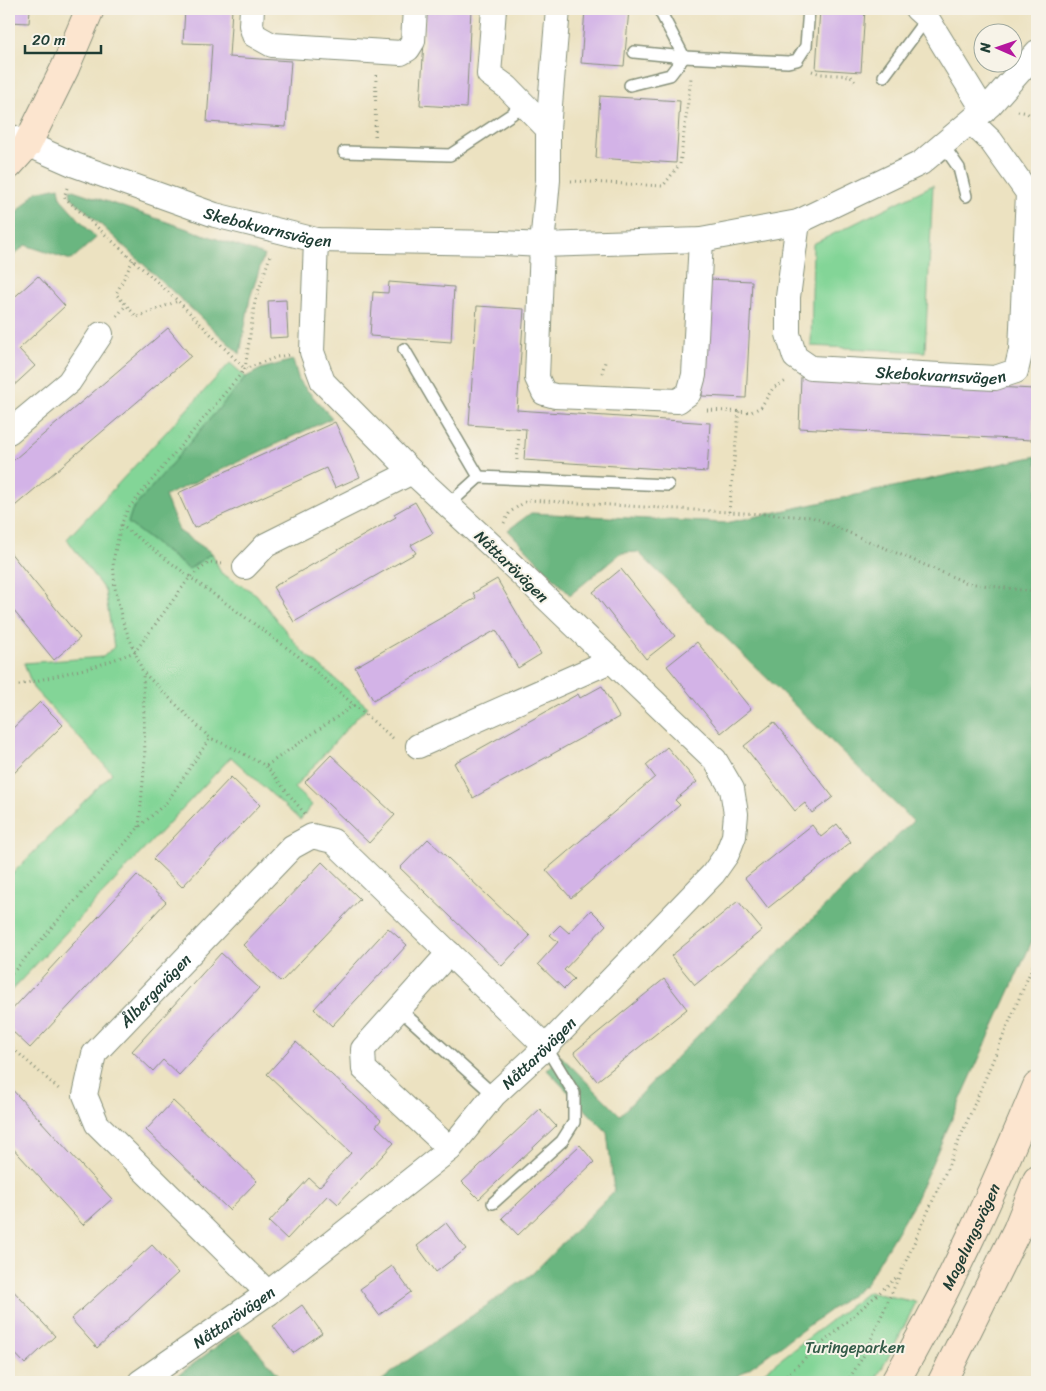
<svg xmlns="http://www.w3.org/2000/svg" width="1046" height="1391" font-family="Sriracha,sans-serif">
<rect width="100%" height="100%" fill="#f7f3e8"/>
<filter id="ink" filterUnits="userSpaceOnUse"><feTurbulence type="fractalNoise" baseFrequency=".02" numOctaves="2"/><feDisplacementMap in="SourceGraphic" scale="10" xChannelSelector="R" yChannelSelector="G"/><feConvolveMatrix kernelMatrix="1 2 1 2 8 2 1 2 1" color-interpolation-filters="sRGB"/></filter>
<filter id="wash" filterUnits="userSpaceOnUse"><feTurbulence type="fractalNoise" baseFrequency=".0096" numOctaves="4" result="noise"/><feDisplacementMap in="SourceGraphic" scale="20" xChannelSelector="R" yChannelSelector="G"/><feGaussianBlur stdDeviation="1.12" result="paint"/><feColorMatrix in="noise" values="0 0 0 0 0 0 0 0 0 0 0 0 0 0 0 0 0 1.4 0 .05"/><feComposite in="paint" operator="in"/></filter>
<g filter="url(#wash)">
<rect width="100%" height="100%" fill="#ece2c1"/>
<g fill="#83d597" stroke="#518966">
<polygon points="933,185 925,352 811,346 813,244"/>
<polygon points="230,363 246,377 132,510 128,523 188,569 212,553 221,573 256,594 301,650 368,707 357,717 294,788 312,805 300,820 231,757 9,993 9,877 112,773 33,688 24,663 103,657 114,647 105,591 67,539"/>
<polygon points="868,1292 916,1302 893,1349 874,1382 751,1382"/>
</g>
<g fill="#6ab680" stroke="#447a5a">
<polygon points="59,187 61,199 96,238 71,260 25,245 9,260 9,221 36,192"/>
<polygon points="70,189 264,255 250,298 240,354 71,197"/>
<polygon points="293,360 299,381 332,418 165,496 179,531 212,553 189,569 128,523 132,510 246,377 261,369"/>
<polygon points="1037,456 1037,930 914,1203 865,1285 730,1382 380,1382 401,1365 532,1274 614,1191 607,1132 547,1070 561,1056 620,1115 802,929 913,821 638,552 621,553 570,595 508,530 531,513 726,523"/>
<polygon points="239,1330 285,1382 169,1382"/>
</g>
<g id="blocks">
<g fill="#d3b3e7">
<polygon points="9,9 30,9 29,23 9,22"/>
<polygon points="185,9 232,9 229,57 291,61 286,127 207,122 212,44 183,43"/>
<polygon points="426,9 471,9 466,108 420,105"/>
<polygon points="585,9 629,9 624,66 581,63"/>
<polygon points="820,9 865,9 861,72 816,69"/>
<polygon points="600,96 680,101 676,163 596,158"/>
<polygon points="38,276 65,306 19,349 35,366 9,390 9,302"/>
<polygon points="708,279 752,281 746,398 702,396"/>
<polygon points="389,282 454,287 451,342 370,336 373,292 388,293"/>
<polygon points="286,300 288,337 270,338 268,301"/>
<polygon points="477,306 524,309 517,410 710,423 707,472 524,460 526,429 469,425"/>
<polygon points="168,328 191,356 9,511 9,464"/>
<polygon points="801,377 1034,389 1032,440 799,428"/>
<polygon points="335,422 360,477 335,488 326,468 194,528 178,493"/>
<polygon points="415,502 433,533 411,545 416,553 294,622 273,587 396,517 394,514"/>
<polygon points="9,551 80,638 54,660 9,605"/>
<polygon points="621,569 675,636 646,659 593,592"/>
<polygon points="497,579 541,654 518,668 496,630 373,700 355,667 476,598 473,593"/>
<polygon points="697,642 751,709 721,733 667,666"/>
<polygon points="602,686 619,717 473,798 454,763 578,694 580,698"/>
<polygon points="40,702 63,725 9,778 9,732"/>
<polygon points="774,722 833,797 812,813 805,803 795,811 744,746"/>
<polygon points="667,747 697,782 675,800 680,805 571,898 546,870 655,777 646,765"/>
<polygon points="331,755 395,815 369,843 305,782"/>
<polygon points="231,777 260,805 182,887 153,859"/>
<polygon points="837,824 851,842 768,908 745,878 812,825 821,837"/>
<polygon points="428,839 530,936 502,966 400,868"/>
<polygon points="322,862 360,899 281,982 243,945"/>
<polygon points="137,875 166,902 30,1048 9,1028 9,1013"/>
<polygon points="738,901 762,930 695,985 671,956"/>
<polygon points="591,910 606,925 564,970 574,979 564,989 538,964 558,942 550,935 560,925 569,933"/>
<polygon points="388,928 407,945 332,1026 314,1009"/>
<polygon points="221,953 259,988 179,1075 163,1060 153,1071 132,1051"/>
<polygon points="664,979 687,1009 597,1081 574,1052"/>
<polygon points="296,1042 381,1120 376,1126 394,1143 338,1204 328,1195 287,1239 269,1222 309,1178 319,1187 351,1153 267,1074"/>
<polygon points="9,1086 112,1199 83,1225 9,1144"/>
<polygon points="173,1101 257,1181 229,1210 146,1130"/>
<polygon points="540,1109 556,1126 479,1199 462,1182"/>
<polygon points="580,1145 594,1162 518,1235 502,1218"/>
<polygon points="446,1223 466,1249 436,1272 417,1246"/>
<polygon points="152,1245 178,1273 97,1348 71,1319"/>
<polygon points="392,1266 411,1292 379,1315 360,1289"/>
<polygon points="9,1286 55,1336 25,1364 9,1347"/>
<polygon points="302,1305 322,1333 293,1353 273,1326"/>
</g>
</g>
</g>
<g filter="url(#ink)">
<use href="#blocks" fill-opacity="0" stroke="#86907a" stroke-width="1"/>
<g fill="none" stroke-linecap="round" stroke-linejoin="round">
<defs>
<g id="lane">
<polyline points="659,9 684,57 788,62 797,60 806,46 809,9"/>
<polyline points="884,76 927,18"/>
<polyline points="630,85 670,75 684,57 634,52"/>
<polyline points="943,145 959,168 966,196"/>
<polyline points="344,152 450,155 512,114 522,103"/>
<polyline points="404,349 479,477"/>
<polyline points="448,505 479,477 668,485"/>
<polyline points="399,1009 494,1095"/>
<polyline points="493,1203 562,1141 574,1122 574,1093 546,1047"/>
</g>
<g id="street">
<polyline points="252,9 251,25 254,35 272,45 401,53 408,49 413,41 415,9"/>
<polyline points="494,9 489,74 507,87 548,129"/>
<polyline points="558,9 548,129 548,180 542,245 537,378 544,393 555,396 678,401 689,393 694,375 701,240"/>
<polyline points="917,9 927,18 984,111"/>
<path id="s1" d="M9,136L75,165L215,215L316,240L502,243L542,245L701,240L798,222L921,163L990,105L1037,52"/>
<path id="s2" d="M798,222L788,297V334L795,357L811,368L995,378L1016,371L1021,350L1028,193L991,141L971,122"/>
<polyline points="9,432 69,382 101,334"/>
<polyline points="245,567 266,545 412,472"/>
<polyline points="418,746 610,661"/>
<polyline points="449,953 363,1049 364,1069 450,1149"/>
<path id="s3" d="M268,1293L97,1124L85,1095L94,1054L292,847L312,836L333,841L546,1047"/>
<path id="s4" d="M140,1382L268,1293L450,1149L494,1095L546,1047L713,874L727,854L734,836L736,814L732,789L715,760L491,545L412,472L323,382L312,352L316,240"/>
</g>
<g id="secondary">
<polyline points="9,165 27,145 65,68 90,9"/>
<path id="s5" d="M895,1382C950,1288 995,1187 1037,1086"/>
<polyline points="942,1382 1017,1230 1037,1180"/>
</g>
</defs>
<use href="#lane" stroke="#86907a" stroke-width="14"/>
<use href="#street" stroke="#86907a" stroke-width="26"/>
<use href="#secondary" stroke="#86907a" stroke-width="30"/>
<g stroke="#86907a" stroke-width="3" stroke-dasharray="1 4" stroke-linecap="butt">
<polyline points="812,71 821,74 851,76 855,82"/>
<polyline points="1018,111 1027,113 1037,121"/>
<polyline points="375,136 376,75"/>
<polyline points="571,181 663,186 680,164 691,78"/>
<polyline points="67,188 64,197 178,301 245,369"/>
<polyline points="133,260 116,294 137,317 178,301"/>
<polyline points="117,316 126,305"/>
<polyline points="288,355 277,357 245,369 128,509 121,525 113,561 115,588 122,620 143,672 210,738 231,747 266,766 305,814"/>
<polyline points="245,369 255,301 271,253"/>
<polyline points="602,373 605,362"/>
<polyline points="707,410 751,412 761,407 773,388 788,380"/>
<polyline points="517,460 519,436"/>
<polyline points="729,512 739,411"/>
<polyline points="504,523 510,512 528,500 812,517 967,583 1037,592"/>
<polyline points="121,525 190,577 298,656 354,705 266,766"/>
<polyline points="9,683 19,685 96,666 135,652 190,577 210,562 222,564"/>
<polyline points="354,705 394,739"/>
<polyline points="139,827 145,759 143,673"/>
<polyline points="9,977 139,827 167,802 210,738"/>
<polyline points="9,1045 61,1091"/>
<polyline points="779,1382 898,1276"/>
<polyline points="847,1382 864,1355 947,1169 1037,956"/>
</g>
<use href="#lane" stroke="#fff" stroke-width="11"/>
<use href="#street" stroke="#fff" stroke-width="24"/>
<use href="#secondary" stroke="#fce5cf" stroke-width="28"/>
</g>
</g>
<g text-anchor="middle" stroke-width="4" stroke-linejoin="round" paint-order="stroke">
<g font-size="16" fill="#1f3d34" stroke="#f7f3e8">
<text dy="6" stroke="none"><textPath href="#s1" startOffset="275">Skebokvarnsvägen</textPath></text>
<text dy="6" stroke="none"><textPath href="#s2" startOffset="286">Skebokvarnsvägen</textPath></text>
<text transform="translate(512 566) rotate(44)" y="6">Nåttarövägen</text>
<text dy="6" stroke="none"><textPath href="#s3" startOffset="402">Ålbergavägen</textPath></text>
<text dy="6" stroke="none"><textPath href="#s4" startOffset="519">Nåttarövägen</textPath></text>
<text dy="6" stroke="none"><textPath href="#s5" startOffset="164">Magelungsvägen</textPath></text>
<text dy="6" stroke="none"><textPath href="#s4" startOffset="114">Nåttarövägen</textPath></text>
</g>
<g font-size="16" fill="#335b48" stroke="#f7f3e8">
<text x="855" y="1353">Turingeparken</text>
</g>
</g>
<rect width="1046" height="1391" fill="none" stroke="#f7f3e8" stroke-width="30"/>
<g transform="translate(998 48) rotate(272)"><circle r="24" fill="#f7f3e8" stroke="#a1aaa0"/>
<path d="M0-4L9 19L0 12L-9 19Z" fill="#b5179e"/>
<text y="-8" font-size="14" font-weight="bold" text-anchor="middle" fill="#1f3d34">N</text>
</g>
<path d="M25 45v8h76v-8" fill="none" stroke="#1f3d34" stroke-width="2.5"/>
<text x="32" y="45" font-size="15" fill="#1f3d34" stroke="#f7f3e8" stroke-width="4" paint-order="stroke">20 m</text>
</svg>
